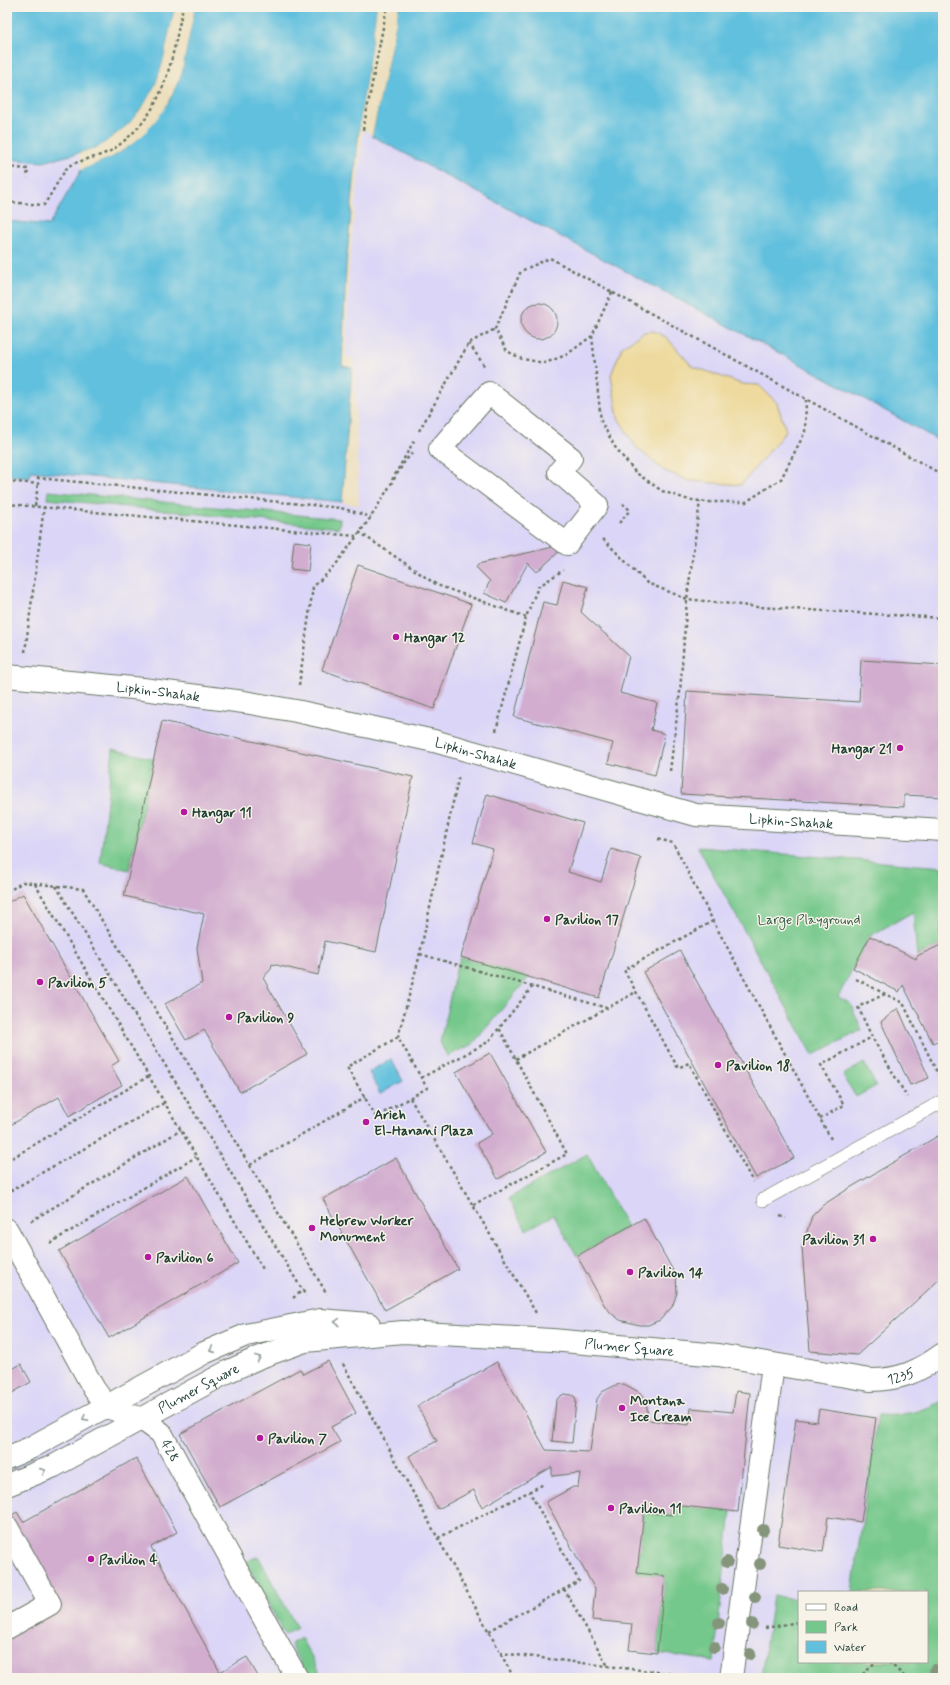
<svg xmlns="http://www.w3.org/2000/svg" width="950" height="1685" font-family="Mynerve,sans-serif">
<rect width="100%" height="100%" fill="#f7f3e8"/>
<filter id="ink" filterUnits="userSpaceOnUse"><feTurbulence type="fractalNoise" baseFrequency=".025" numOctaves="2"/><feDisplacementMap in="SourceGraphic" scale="8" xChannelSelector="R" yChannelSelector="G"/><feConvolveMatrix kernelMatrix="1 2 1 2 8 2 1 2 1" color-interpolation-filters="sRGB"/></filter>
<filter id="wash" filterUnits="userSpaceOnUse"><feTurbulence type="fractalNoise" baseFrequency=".012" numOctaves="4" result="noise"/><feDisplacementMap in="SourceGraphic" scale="16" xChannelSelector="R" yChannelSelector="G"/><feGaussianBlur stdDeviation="0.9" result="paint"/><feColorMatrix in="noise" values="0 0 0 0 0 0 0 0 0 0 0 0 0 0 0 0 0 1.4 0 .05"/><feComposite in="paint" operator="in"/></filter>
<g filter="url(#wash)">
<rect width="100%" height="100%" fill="#ecdfbd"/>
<g fill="#dbd6f7">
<polygon points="363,130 843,387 943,443 943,1400 932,1407 891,1417 878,1415 852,1592 799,1592 799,1599 773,1596 761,1678 7,1678 7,475 30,477 30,471 342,502 359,506 354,359 346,357 349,266"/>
<polygon points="79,153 81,170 49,225 7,221 7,159 43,162"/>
</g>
<g fill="#75c88b" stroke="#4a8260">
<polygon points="48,491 340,519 339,528 47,499"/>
<polygon points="113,749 154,759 129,870 100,863"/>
<polygon points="698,847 943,867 941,932 943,931 943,944 917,956 913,912 870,936 838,997 850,1003 862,1030 813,1055"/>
<polygon points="461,957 529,977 472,1045 447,1056 440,1042 456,970"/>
<polygon points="864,1063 876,1086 856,1097 843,1075"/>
<polygon points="587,1154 627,1227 577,1256 554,1215 526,1230 509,1198"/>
<path d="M943,1400V1678H761L773,1596L799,1599V1662H927V1592H852L878,1415C899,1417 925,1411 943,1400Z"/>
<polygon points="673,1505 731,1511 714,1661 657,1653 665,1576 637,1573 644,1512 672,1515"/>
<polygon points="258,1556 297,1628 285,1635 246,1562"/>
<polygon points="301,1638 323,1678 308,1678 290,1644"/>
</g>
<polygon fill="#eeda9e" stroke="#868c69" points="654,331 666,337 692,366 742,384 759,385 777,403 786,431 741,485 689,481 663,470 636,447 618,418 611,375 622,347 644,332"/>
<g fill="#60c0de" stroke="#407e89">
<polygon points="7,7 175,7 163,62 156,84 144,105 129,124 99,147 79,153 43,162 7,159"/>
<polygon points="195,7 377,7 359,129 346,266 342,366 352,368 342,502 31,471 30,477 7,475 7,221 49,225 81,170 112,157 131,145 149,128 168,103 181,75"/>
<polygon points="399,7 943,7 943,443 843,387 372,136"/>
<polygon points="391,1059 403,1081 380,1094 369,1072"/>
</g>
<g fill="#ecdfbd">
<polygon points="175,7 177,7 165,62 157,85 146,106 131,125 100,148 79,155 79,153 99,147 114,136 129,124 144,105 156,84 163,62"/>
<polygon points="193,7 195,7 181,75 164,110 144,134 131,145 112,157 81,170 81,168 111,156 130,143 148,127 162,109 179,74"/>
<polygon points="377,7 379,7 361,130 359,129"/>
<polygon points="397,7 399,7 372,136 371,135"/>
</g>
<g id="blocks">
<g fill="#d2adcf">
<circle cx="539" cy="321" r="18"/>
<polygon points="294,541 311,543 308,571 291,569"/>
<polygon points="567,544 537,572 528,563 506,603 484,593 490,581 476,567 478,564"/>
<polygon points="358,565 471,604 434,709 322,670"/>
<polygon points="563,580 588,587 581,612 629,656 620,693 657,703 651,730 665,734 655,775 608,763 613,743 514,717 543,602 557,605"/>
<polygon points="861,660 943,665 943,797 904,795 904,807 681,794 687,691 859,702"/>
<polygon points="162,721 413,777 376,952 325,941 318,975 272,964 271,969 263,978 307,1054 240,1092 204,1030 186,1040 165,1004 202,983 197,948 204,914 124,896"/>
<polygon points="487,794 583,823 568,872 601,882 611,849 641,858 599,998 461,957 493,849 473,843"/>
<polygon points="23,894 119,1061 111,1066 122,1085 69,1116 59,1097 7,1127 7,903"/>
<polygon points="941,905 943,905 943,931 941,932"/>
<polygon points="870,936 916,959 917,956 943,944 943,1038 933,1043 903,985 899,992 853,968"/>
<polygon points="680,951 794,1158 756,1178 643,972"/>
<polygon points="898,1008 929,1078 910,1085 881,1022"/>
<polygon points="490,1053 546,1152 498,1179 477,1143 492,1134 456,1072"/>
<polygon points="943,1133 943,1276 857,1355 810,1351 802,1247 812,1216 823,1205 848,1189"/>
<polygon points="396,1158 458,1269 385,1310 323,1199"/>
<polygon points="188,1176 238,1263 109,1338 59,1251"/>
<polygon points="644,1218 676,1276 677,1293 672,1307 660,1320 648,1325 639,1325 620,1320 612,1314 605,1306 577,1256"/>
<polygon points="328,1361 356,1413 331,1427 340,1442 220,1507 180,1434 300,1369 303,1374"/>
<polygon points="497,1362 546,1450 590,1452 597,1399 602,1392 616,1385 624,1384 639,1392 644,1398 647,1408 648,1420 689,1425 691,1408 733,1412 736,1391 750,1393 738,1512 673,1505 672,1515 644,1512 637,1573 665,1576 657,1653 629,1650 632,1624 592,1620 595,1589 546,1502 573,1487 578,1487 580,1473 552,1476 552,1467 482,1507 474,1490 438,1509 409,1456 437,1441 417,1406"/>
<polygon points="21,1364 31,1382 7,1396 7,1372"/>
<polygon points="564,1394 572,1395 575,1397 576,1401 572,1443 552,1441 556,1401 559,1397"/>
<polygon points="819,1409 876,1418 861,1522 828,1517 823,1552 778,1545 796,1419 817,1422"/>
<polygon points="136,1458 177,1532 151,1547 209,1652 220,1672 247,1657 259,1678 7,1678 7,1628 50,1604 7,1518 17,1512 23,1522"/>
</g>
</g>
</g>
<g filter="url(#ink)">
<use href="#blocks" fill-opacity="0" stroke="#677664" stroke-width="1"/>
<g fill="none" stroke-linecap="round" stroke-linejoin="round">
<defs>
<polyline id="lane" points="763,1200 943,1101"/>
<g id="street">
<polygon points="489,393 571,458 559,472 597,505 567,544 440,449"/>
<path id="s1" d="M7,676L143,689L244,702L296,711L434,741L696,815L943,830"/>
<path id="s2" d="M7,1230L94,1389L107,1407L142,1419L161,1433L297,1678"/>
<polyline points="7,1458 30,1448 204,1353 246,1335 320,1320 369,1324"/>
<path id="s3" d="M7,1485L54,1466L229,1371L258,1358L305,1341L403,1332L552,1340L718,1355L870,1380C900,1380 918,1372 943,1354"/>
<polyline points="7,1527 50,1604 7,1628"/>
<polyline points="731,1678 773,1365"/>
</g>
</defs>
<use href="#lane" stroke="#677664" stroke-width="14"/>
<use href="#street" stroke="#677664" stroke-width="24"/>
<g stroke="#677664" stroke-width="2.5" stroke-dasharray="3 3" stroke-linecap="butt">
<polyline points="363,130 387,7"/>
<polyline points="7,167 28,169 27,178"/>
<path d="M7,202L44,205C49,198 64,170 69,166C79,160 100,157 112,150C166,113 170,66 183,7"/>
<path d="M612,292L592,336L566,355L545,363L522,359L507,351L495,329L521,271L550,258C681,330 812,402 943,475"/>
<polyline points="592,336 601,421 615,447 635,472 662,491 686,499 706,502 746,502 781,479 805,432 806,400"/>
<polyline points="469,343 485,367"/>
<polyline points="419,431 469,343 495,329"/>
<polyline points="392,480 415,439"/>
<polyline points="7,481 38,484 38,478 341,508 371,517"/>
<polyline points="7,504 356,536"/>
<polyline points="35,506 38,484"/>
<polyline points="619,523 630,510 623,504"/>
<polyline points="359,532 437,585 526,617"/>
<polyline points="603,539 647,583 687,599 758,607 943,618"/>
<polyline points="25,652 44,507"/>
<polyline points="299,685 313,587 334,567 371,517 405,461 414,451"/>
<polyline points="496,731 526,617 538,587 563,570"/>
<polyline points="670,771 680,692 687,599 700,501"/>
<polyline points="658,839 673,843 713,921 831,1139"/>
<polyline points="35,884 263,1269"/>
<polyline points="56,886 306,1296"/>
<polyline points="7,892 23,882 83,889 327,1294"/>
<polyline points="713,921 624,970 678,1068 689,1063 753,1182"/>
<polyline points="420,954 607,1008"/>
<polyline points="856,979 903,1003 941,1080"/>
<polyline points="885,994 858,1007 872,1037 907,1097"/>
<polyline points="398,1037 347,1067 376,1117 427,1088 398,1037 418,962 459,775"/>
<polyline points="516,1059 636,992"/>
<polyline points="421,1078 488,1042 533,986"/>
<polyline points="410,1098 536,1313"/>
<polyline points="820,1119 844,1105 821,1065 872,1037"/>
<polyline points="7,1161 149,1076"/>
<polyline points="250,1165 365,1097"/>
<polyline points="10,1191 164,1103"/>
<polyline points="473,1205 567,1154 499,1028"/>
<polyline points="780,1216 786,1218"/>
<polyline points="31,1221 181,1130"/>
<polyline points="50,1243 196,1157"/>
<polyline points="293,1298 303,1290"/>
<polyline points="343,1364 514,1678"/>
<polyline points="438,1538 544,1484"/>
<polyline points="564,1589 608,1666"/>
<polyline points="765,1628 799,1622"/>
<polyline points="489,1631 579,1581 529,1491"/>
<polyline points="500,1653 706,1678"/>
<polyline points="889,1662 906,1678"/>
<polyline points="858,1678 877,1662"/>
</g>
<use href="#lane" stroke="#fff" stroke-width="13"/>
<use href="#street" stroke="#fff" stroke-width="22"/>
</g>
<g fill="#85957b">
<circle cx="763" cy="1530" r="6"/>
<circle cx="727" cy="1562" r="6"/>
<circle cx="760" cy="1564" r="6"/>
<circle cx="722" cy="1589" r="6"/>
<circle cx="755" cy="1597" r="6"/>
<circle cx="719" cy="1623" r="6"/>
<circle cx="752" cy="1624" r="6"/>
<circle cx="714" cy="1647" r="6"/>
<circle cx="750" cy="1654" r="6"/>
<circle cx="935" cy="1670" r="6"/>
</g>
<defs><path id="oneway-chevron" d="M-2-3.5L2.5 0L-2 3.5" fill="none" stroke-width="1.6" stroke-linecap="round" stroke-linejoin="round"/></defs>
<g stroke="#8f9e9a">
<use href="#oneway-chevron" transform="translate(337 1322) rotate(-176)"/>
<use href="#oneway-chevron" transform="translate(212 1350) rotate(156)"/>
<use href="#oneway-chevron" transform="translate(258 1358) rotate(-23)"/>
<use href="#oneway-chevron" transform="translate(85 1418) rotate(151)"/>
<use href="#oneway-chevron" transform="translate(43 1471) rotate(-24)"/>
</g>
</g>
<g fill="#b5179e" stroke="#f7f3e8" stroke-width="1.5">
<circle cx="396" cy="637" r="4"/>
<circle cx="900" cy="748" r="4"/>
<circle cx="184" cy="812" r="4"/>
<circle cx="547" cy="919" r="4"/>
<circle cx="40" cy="982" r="4"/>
<circle cx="229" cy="1017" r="4"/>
<circle cx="718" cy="1065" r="4"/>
<circle cx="366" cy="1122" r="4"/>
<circle cx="312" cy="1228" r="4"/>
<circle cx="873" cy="1239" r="4"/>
<circle cx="148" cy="1257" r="4"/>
<circle cx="630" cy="1272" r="4"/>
<circle cx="622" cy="1408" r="4"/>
<circle cx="260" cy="1438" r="4"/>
<circle cx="611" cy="1508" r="4"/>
<circle cx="91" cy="1559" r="4"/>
</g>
<g text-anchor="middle" stroke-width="3" stroke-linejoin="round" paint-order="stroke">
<g font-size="14" font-weight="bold" fill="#1f3d34" stroke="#f7f3e8" text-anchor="start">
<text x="404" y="642">Hangar 12</text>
<text x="892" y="753" text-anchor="end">Hangar 21</text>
<text x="192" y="817">Hangar 11</text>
<text x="555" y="924">Pavilion 17</text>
<text x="48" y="987">Pavilion 5</text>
<text x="237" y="1022">Pavilion 9</text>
<text x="726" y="1070">Pavilion 18</text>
<text x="374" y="1119">Arieh<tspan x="374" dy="16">El-Hanani Plaza</tspan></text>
<text x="320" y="1225">Hebrew Worker<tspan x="320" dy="16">Monument</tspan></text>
<text x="865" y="1244" text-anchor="end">Pavilion 31</text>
<text x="156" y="1262">Pavilion 6</text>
<text x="638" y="1277">Pavilion 14</text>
<text x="630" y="1405">Montana<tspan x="630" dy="16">Ice Cream</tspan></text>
<text x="268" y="1443">Pavilion 7</text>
<text x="619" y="1513">Pavilion 11</text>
<text x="99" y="1564">Pavilion 4</text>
</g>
<g font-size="14" fill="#1f3d34" stroke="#f7f3e8">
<text dy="5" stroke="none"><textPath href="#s1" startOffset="152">Lipkin-Shahak</textPath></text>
<text dy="5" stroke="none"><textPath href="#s1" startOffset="476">Lipkin-Shahak</textPath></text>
<text dy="5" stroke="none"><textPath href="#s1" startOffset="800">Lipkin-Shahak</textPath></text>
<text dy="5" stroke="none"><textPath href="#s3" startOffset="657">Plumer Square</textPath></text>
<text dy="5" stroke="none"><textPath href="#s3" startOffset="931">1235</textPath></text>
<text dy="5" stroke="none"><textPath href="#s3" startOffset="215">Plumer Square</textPath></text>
<text dy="5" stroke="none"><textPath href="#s2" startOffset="284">428</textPath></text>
</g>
<g font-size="14" fill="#305945" stroke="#f7f3e8">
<text x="809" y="924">Large Playground</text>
</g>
</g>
<rect width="950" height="1685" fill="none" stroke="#f7f3e8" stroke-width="24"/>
<rect x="798" y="1591" width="130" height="72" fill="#f7f3e8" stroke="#a1aaa0"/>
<rect x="806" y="1604" width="20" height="6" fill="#ffffff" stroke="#a1aaa0"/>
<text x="834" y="1611" font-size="12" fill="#1f3d34">Road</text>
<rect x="806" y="1621" width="20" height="12" fill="#75c88b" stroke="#a1aaa0"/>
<text x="834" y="1631" font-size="12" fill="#1f3d34">Park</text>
<rect x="806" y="1641" width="20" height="12" fill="#60c0de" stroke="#a1aaa0"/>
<text x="834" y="1651" font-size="12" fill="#1f3d34">Water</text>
</svg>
